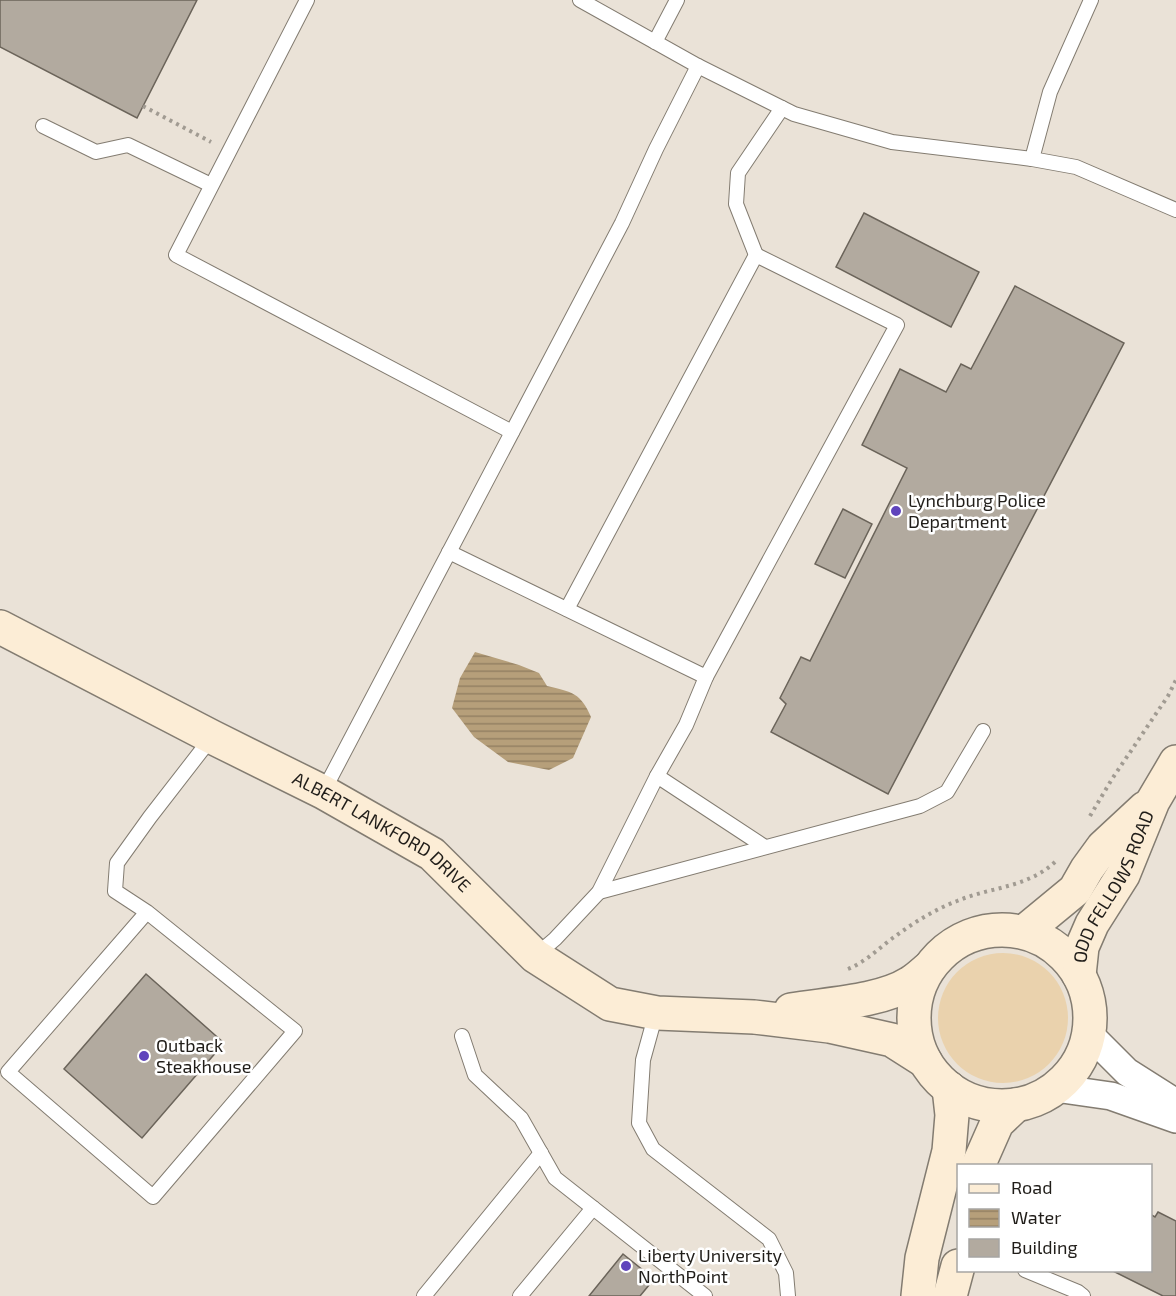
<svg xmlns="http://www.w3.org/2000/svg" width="1176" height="1296" font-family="'Exo 2',sans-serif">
<defs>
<pattern id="water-rules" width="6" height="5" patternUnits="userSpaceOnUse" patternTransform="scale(1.5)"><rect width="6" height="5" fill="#b69f7a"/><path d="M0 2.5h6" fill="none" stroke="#948163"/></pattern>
</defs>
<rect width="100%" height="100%" fill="#eae2d7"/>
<circle fill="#ead2ad" cx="1003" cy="1018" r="65"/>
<path fill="url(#water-rules)" d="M475,652L519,665L539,673L547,686C572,692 581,693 591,717L573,758L549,770L508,762L474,737L452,708L460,678Z"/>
<g fill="#b2aa9f" stroke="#6b645a" stroke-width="1.5">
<polygon points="0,0 197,0 137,118 0,47"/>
<polygon points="864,213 979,272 951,327 836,267"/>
<polygon points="1015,286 1124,343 888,794 771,732 786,704 780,698 801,657 810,661 907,468 862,445 900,369 946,392 961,364 971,369"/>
<polygon points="843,509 872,524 845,578 815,564"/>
<polygon points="146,974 224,1043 142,1138 64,1069"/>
<polygon points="1158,1212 1176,1221 1176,1296 1163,1296 1111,1270 1150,1270 1150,1214 1155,1217"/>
<polygon points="623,1254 654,1279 640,1296 589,1296"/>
</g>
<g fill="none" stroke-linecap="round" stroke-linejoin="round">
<defs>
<g id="lane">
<polyline points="307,0 176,255 512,432"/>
<polyline points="580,0 698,66 794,114 892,142 1032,159 1076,167 1176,210"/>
<polyline points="655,42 677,0"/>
<polyline points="43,126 96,152 128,145 211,185"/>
<polyline points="1032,159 1050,92 1091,0"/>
<polyline points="756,255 736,204 738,173 782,108"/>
<polyline points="449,552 706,677"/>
<polyline points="657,776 765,847"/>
<polyline points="323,792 622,223 656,149 698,66"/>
<polyline points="599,892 920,806 947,792 983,731"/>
<polyline points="147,912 295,1031 153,1197 8,1072 147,912 115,891 117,863 150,817 212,737"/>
<polyline points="535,956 555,939 599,892 657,776 686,725 706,677 897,325 756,255 567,609"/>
<polyline points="656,1013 643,1060 639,1123 653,1149 769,1239 786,1273 788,1296"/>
<polyline points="462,1036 475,1075 521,1118 555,1178 705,1296"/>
<polyline points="1025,1270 1078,1292 1083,1296"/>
<polyline points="424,1296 541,1153"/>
<polyline points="520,1296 593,1208"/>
</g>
<g id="street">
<polyline points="1089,1034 1127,1072 1176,1103"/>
<polyline points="1055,1088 1111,1096 1176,1119"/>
</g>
<g id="secondary">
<path id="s1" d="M0,627L212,737L323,792L432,854L535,956L610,1004L657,1013L754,1017L829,1026L892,1040L925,1061"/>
<circle cx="1002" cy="1018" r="88"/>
<polyline points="1024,932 1075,890 1087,869 1103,847 1145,808"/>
<path id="s2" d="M1079,975L1082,947L1092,924L1123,875L1153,801L1176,762"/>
<path d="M791,1010C826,1004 880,1002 910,983C917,979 923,973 929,968"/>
<polyline points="978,1166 997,1123 1016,1105"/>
<polyline points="918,1296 922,1258 949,1151 952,1115 949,1088"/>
<polyline points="950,1296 958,1266"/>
</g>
</defs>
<use href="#lane" stroke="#837c71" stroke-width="16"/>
<use href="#street" stroke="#837c71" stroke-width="30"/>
<use href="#secondary" stroke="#837c71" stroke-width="36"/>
<g stroke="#a19b92" stroke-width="4" stroke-dasharray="3 4.5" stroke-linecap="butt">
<polyline points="143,106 211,142"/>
<polyline points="1090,816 1112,779 1168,696 1176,680"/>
<path d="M848,969C866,962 881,946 897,935C916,921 936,909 957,901C990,887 1027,888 1055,862"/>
</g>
<use href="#lane" stroke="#fff" stroke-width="14"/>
<use href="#street" stroke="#fff" stroke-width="27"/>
<use href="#secondary" stroke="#fcedd6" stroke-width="33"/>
</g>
<g fill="#5f44bc" stroke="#fff" stroke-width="2">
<circle cx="896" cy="511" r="6"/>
<circle cx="144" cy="1056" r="6"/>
<circle cx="626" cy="1266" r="6"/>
</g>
<g text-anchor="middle" stroke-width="5" stroke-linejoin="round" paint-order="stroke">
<g font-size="18" fill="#201d19" stroke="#fff" text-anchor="start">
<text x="908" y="507">Lynchburg Police<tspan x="908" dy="21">Department</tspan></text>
<text x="156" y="1052">Outback<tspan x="156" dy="21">Steakhouse</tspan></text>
<text x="638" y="1262">Liberty University<tspan x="638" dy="21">NorthPoint</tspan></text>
</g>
<g font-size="18" fill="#201d19" stroke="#fff">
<text dy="6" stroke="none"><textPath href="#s1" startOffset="434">ALBERT LANKFORD DRIVE</textPath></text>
<text dy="6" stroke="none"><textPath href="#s2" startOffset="96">ODD FELLOWS ROAD</textPath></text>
</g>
</g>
<rect x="957" y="1164" width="195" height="108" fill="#ffffff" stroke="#a6a5a3" stroke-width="1.5"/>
<rect x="969" y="1184" width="30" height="9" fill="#fcedd6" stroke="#a6a5a3" stroke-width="1.5"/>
<text x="1011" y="1194" font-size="18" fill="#201d19">Road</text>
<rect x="969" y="1209" width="30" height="18" fill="url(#water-rules)" stroke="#a6a5a3" stroke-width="1.5"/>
<text x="1011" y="1224" font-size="18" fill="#201d19">Water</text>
<rect x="969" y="1239" width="30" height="18" fill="#b2aa9f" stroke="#a6a5a3" stroke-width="1.5"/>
<text x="1011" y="1254" font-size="18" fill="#201d19">Building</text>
</svg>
